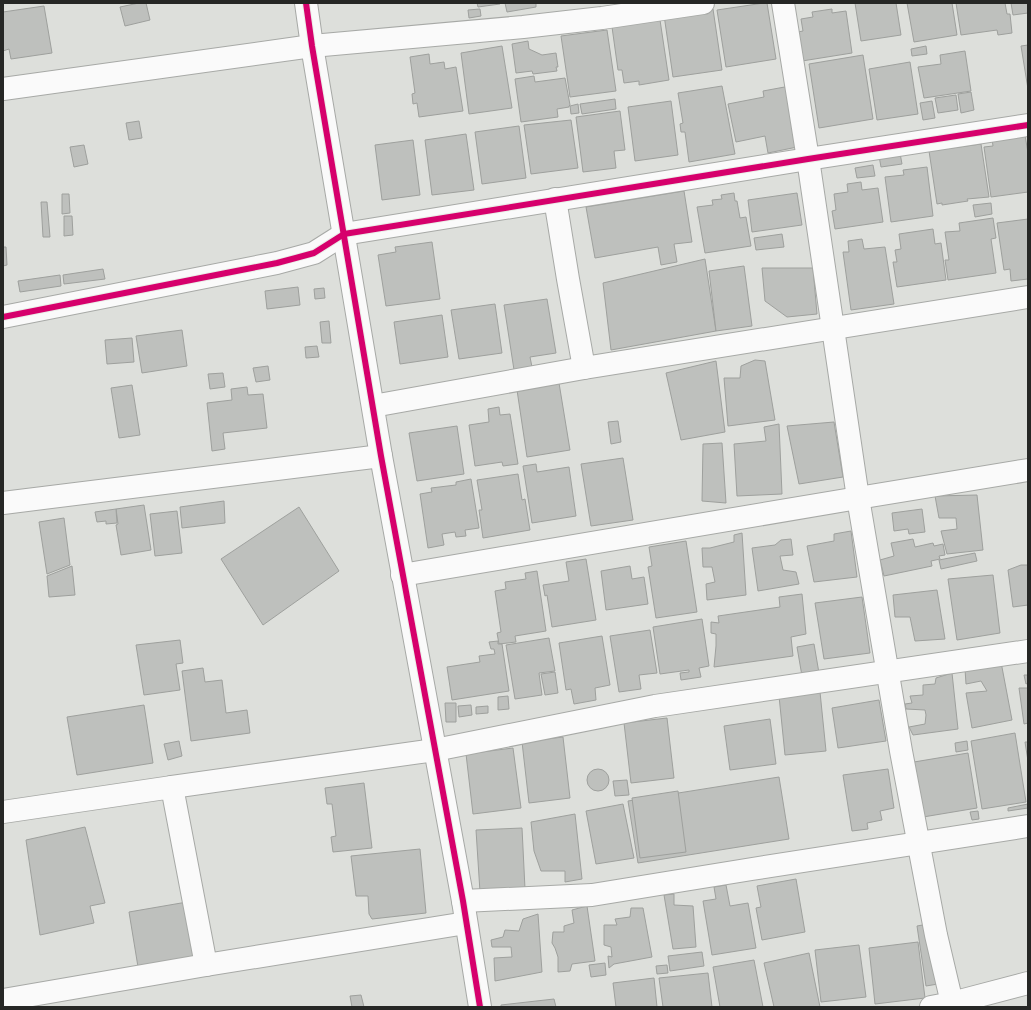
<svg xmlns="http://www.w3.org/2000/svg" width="1031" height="1010" font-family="Inter,sans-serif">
<rect width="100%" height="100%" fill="#dddfdb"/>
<g fill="#bec0bd" stroke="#9ea09d">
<polygon points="139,3 146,3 150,20 125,26 120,7"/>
<polygon points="477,3 500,3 500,4 478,7"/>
<polygon points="505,3 536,3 536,7 507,12"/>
<polygon points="764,3 767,3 776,59 726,67 717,10"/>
<polygon points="855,3 896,3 901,35 861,41"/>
<polygon points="907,3 952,3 957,35 914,42"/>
<polygon points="956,3 1005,3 1007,14 1010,14 1012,33 998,35 997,30 961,35"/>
<polygon points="1011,3 1028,3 1028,13 1013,15"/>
<polygon points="44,6 52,53 11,59 9,49 3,51 3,12"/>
<polygon points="480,9 481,16 469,18 468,10"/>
<polygon points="713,9 722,70 673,77 664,15"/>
<polygon points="832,9 832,13 846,11 852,53 802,61 798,32 803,31 801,19 813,17 812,12"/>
<polygon points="660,20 669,80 639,85 639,81 624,83 622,70 618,70 612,27"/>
<polygon points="607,30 616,91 570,97 561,36"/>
<polygon points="528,41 529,49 542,55 556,53 558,67 556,67 557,71 533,74 532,71 516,73 512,44"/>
<polygon points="1028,45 1028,89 1021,46"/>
<polygon points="502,46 512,108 469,114 461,53"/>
<polygon points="926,46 927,54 912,56 911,49"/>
<polygon points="965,51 971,91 924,98 918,67 941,64 940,55"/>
<polygon points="429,54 430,64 444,62 445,69 456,67 463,111 419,117 417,103 413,104 412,94 415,93 410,57"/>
<polygon points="863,55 873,119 819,128 809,64"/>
<polygon points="910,62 918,114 877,120 869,69"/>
<polygon points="534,76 535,82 565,78 570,105 569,106 569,107 557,109 558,117 521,122 515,79"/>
<polygon points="722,86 735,154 689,162 685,132 681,132 680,124 683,123 678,93"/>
<polygon points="790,86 802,146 768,153 765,136 736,142 728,104 764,97 763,91"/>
<polygon points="971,92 974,110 961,113 958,94"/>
<polygon points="956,95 958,110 938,113 935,98"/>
<polygon points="615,99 616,109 582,114 580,104"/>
<polygon points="671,101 678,155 635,161 628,107"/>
<polygon points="932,101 935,118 923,120 920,103"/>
<polygon points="578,104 579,113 571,114 570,106"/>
<polygon points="620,111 625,150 614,151 616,168 583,172 576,117"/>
<polygon points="571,120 578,168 531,174 524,125"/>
<polygon points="139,121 142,138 129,140 126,123"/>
<polygon points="519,126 526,178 482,184 475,132"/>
<polygon points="466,134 474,190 432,195 425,140"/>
<polygon points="1025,135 1028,153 1028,192 991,197 984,147 993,146 992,139"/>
<polygon points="413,140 420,195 382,200 375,145"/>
<polygon points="981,144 989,197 967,199 968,201 942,205 942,203 937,204 929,151"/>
<polygon points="84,145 88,164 74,167 70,147"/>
<polygon points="900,153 902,164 881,167 879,156"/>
<polygon points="873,165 875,176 857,178 855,168"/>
<polygon points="927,167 933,216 891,222 885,177 904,175 903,170"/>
<polygon points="861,182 862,190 878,188 883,222 835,229 832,211 836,210 834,194 848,192 847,184"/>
<polygon points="684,191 692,242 674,244 677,262 661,265 658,247 595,258 586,207"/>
<polygon points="734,193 735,201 737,201 740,218 746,217 751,246 705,253 697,207 713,205 712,200 722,199 721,195"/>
<polygon points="797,193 802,225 752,232 748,200"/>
<polygon points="62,194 69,194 70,213 62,214"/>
<polygon points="41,202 47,202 50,237 43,237"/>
<polygon points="991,203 992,214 975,217 973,205"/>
<polygon points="64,216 72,216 73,235 64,236"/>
<polygon points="993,218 996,238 991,239 996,273 948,280 945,260 949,260 945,232 960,231 959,223"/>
<polygon points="1028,219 1028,279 1011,281 1010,269 1004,270 997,223"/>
<polygon points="933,229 935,244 941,243 946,280 897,287 893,262 897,262 895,250 901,249 899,234"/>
<polygon points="782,234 784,247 756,250 754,238"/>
<polygon points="862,239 864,249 885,247 894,304 851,310 843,252 849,252 848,241"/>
<polygon points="432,242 440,299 386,306 378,255 396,252 395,247"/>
<polygon points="3,247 6,247 7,265 3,266"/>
<polygon points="705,259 716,331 611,350 603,283"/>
<polygon points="744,266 752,326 716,331 709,271"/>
<polygon points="762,268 813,268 817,314 787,317 765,301"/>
<polygon points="103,269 105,279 64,284 63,275"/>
<polygon points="60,275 61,286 20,292 18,281"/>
<polygon points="298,287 300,305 267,309 265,291"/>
<polygon points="324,288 325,298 315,299 314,289"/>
<polygon points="547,299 556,353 530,357 532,367 514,370 504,305"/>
<polygon points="495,304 502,353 459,359 451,310"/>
<polygon points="442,315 448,357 400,364 394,322"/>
<polygon points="329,321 331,343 322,343 320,322"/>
<polygon points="182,330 187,366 142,373 136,336"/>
<polygon points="132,338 134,362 107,364 105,340"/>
<polygon points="317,346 319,357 306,358 305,347"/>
<polygon points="755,360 765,361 775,420 728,426 724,378 740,378 741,366"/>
<polygon points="716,361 725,432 681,440 666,373"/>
<polygon points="268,366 270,380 256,382 253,368"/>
<polygon points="223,373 225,387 210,389 208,374"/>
<polygon points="559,383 570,450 527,457 517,390"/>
<polygon points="132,385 140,435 119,438 111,388"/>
<polygon points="247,387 248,395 263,394 267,428 223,433 225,449 212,451 207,403 232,400 231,389"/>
<polygon points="499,407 500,415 510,414 518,464 503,466 502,462 475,466 469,425 489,422 488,409"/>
<polygon points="618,421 621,442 611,444 608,422"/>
<polygon points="834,422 843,477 799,484 787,426"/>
<polygon points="779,424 782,494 737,496 734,444 766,441 764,427"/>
<polygon points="457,426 464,474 417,481 409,433"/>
<polygon points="722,443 726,503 702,501 703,444"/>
<polygon points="623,458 633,520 591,526 581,464"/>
<polygon points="536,464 537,472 569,467 576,516 532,523 523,466"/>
<polygon points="518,474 522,500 525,499 530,530 483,538 479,510 482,510 477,480"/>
<polygon points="471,479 479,528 465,530 466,536 456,537 455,532 442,534 444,545 428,548 420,494 432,492 431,488 456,485 456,482"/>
<polygon points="977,495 983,550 947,554 941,531 957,529 956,518 939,518 935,496"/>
<polygon points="224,501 225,523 182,528 180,507"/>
<polygon points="144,505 151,550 121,555 116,525 118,524 116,509"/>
<polygon points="299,507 339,571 263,625 221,559"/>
<polygon points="116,509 117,523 106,524 106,521 97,522 95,512"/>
<polygon points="922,509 925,532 909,534 908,529 894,531 892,513"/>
<polygon points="177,511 182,553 155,556 150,514"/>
<polygon points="64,518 70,565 47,574 39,522"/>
<polygon points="851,531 857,577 814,582 807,546 834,541 834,534"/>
<polygon points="742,533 746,595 707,600 706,584 715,582 712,567 703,567 702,548 710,548 734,542 734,535"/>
<polygon points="791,539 793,555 780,556 783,570 796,572 799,584 758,591 752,548 775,545 781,540"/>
<polygon points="913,539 915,547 933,543 934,546 943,544 945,555 939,556 940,559 931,561 932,566 884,576 880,560 894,556 891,543"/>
<polygon points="686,541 697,612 656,618 648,567 652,566 649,547"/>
<polygon points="975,553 977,561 941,569 939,560"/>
<polygon points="586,559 596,620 552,627 547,595 545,596 543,585 569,581 566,562"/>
<polygon points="1021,565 1028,565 1028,605 1013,607 1008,570"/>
<polygon points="72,566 75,595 49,597 47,576"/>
<polygon points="630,566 632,579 644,577 648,604 606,610 601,571"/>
<polygon points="537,571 546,631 515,636 516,642 499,644 497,633 501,632 495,591 506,589 505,582 526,579 525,573"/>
<polygon points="993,575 1000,633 957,640 948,579"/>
<polygon points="937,590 945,639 915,641 910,617 895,617 893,595"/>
<polygon points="802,594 806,634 791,637 793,656 714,667 716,646 716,634 711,633 711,622 719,623 718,616 780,607 779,597"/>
<polygon points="862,597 870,653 824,659 815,603"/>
<polygon points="702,619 709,666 699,668 701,677 681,680 680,673 689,672 689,670 660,674 653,627"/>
<polygon points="650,630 657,673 639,675 641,689 619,692 610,636"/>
<polygon points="602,636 610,685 595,688 596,700 574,704 571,689 566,690 559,643"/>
<polygon points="549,638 555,671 539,673 542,695 515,699 506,645"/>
<polygon points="180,640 183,663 176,664 180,690 144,695 136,645"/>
<polygon points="498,641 498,644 502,644 509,691 452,700 447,667 480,662 479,656 495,654 494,649 491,649 489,642"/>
<polygon points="814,644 819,673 802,676 797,647"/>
<polygon points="1001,662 1012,720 972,728 966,693 987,691 981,681 966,684 965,669"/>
<polygon points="203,668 205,682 222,680 226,713 247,710 250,733 191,741 182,671"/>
<polygon points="555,672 558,693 545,695 541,674"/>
<polygon points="952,673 958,729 913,735 909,727 925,724 926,715 925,710 906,709 905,704 912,703 910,696 923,695 923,685 935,684 936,678"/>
<polygon points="1024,675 1028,675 1028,683 1026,684"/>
<polygon points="1019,688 1028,688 1028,723 1024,724"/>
<polygon points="820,692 826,751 785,755 779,696"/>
<polygon points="508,696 509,709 498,710 498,697"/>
<polygon points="879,700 886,741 838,748 832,708"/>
<polygon points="445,703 456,703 456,722 446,722"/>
<polygon points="144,705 153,763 77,775 67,717"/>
<polygon points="471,705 472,715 459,717 458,706"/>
<polygon points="488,706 488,713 476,714 476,707"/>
<polygon points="667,718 674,778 631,783 624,723"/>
<polygon points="770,719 776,764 730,770 724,726"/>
<polygon points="1015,733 1026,802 982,809 971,741"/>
<polygon points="563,737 570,798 529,803 522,742"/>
<polygon points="179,741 182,756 168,760 164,744"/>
<polygon points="967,741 968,750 956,752 955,743"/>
<polygon points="1025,742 1028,742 1028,761"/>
<polygon points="513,748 521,808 473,814 466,754"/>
<polygon points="968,753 977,808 923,817 914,762"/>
<circle cx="598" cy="780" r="11"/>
<polygon points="888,769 894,808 880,811 882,820 867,823 868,829 852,831 843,775"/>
<polygon points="779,777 789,839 638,863 628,801"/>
<polygon points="627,780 629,795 615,796 613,781"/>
<polygon points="364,783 372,848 333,852 331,837 336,836 332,804 327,804 325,788"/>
<polygon points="678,791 686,852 640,858 632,798"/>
<polygon points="623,804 634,858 596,864 586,811"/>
<polygon points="1028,804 1028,808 1008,811 1008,808"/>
<polygon points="978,811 979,819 972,820 970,812"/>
<polygon points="575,814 582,879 565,882 565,871 541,871 534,851 531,822"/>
<polygon points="85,827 105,903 90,906 94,923 40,935 26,840"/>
<polygon points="522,828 525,889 480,892 476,830"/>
<polygon points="420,849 426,913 372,919 369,914 368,896 356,896 351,856"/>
<polygon points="796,879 805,932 762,940 756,908 761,907 757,886"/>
<polygon points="726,885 730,906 748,903 756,948 712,955 703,901 716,899 714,887"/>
<polygon points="674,894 674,905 693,906 696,947 673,949 664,895"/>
<polygon points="187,902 197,961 139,973 129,912"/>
<polygon points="587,906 595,961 572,964 570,971 558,972 558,957 555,948 552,943 553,932 564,932 564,926 574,923 572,910"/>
<polygon points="631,908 643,908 652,957 614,964 609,968 608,956 612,957 611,947 604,945 604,925 617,925 615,919 630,917"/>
<polygon points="538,914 542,972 495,981 494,958 512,957 511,947 492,947 491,940 503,937 505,930 519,931 523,919"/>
<polygon points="928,924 938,984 926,986 917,926"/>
<polygon points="918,942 925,998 875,1004 869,948"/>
<polygon points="859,945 866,997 821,1002 815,950"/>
<polygon points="702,952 704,966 670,971 668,956"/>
<polygon points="809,953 820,1007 774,1007 764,963"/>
<polygon points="754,960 763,1007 720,1007 713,967"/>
<polygon points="605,963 606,975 591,977 589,965"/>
<polygon points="667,965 668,973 657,974 656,966"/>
<polygon points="708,973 712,1007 663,1007 659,978"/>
<polygon points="654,978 657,1007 616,1007 613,983"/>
<polygon points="361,995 364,1007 352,1007 350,996"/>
<polygon points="554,999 556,1007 501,1007 501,1005"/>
</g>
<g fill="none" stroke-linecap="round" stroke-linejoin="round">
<defs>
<g id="street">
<polyline points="306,3 312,46 381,456 463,901 480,1007"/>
<polyline points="783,3 808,159 858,498 901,751 936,935 952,1003"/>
<polyline points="3,89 312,46 523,27 602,18 703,3"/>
<polyline points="555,199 568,279 584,368"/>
<polyline points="3,317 277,263 314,253 344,234 808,159 1028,125"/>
<polyline points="373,406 584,368 1028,297"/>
<polyline points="3,503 381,456"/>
<polyline points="402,575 858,498 1028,470"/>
<polyline points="172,787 435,750 655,706 1028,651"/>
<polyline points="3,812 172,787 206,965"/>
<polyline points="463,901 592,895 752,869 1028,826"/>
<polyline points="3,1000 206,965 466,923"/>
<polyline points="931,1007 952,1003 1028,983"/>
</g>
</defs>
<use href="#street" stroke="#a7a9a6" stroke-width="24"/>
<use href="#street" stroke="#fafafa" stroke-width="22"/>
<defs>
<g id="cycleway">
<polyline points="306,3 312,46 381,456 463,901 480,1007"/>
<polyline points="3,317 277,263 314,253 344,234 808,159 1028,125"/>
</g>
</defs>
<use href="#cycleway" stroke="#e9eee8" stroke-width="8"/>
<use href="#cycleway" stroke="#d6006c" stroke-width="6"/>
</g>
<rect width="1031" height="1010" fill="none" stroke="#262725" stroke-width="8"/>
</svg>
